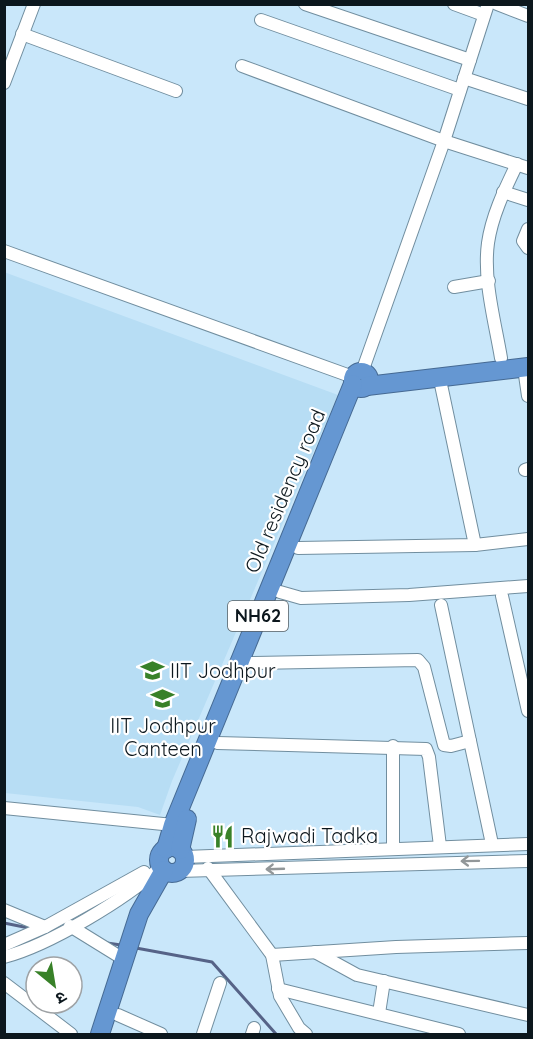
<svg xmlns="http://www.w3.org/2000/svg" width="533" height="1039" font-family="Quicksand,'Noto Sans Devanagari',sans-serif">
<rect width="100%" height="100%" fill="#c9e7fa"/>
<polygon fill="#b7ddf4" points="4,272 338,395 172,781 160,815 138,807 5,793"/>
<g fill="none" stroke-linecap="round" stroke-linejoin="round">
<g stroke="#566387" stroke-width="3">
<polyline points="4,923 29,928"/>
<polyline points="107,943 121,945"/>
<polyline points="136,948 212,962 276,1034"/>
</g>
<defs>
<g id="minor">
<polyline points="305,4 470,60"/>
<polyline points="454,4 484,15"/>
<polyline points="497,4 528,16"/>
<polyline points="261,20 460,90"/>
<polyline points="22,34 176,91"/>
<polyline points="242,66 444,141 528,168"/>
<polyline points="464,78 528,99"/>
<polyline points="4,83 34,4"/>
<polyline points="503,192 528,200"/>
<polyline points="528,229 523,241 528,248"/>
<polyline points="4,251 353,377"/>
<polyline points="454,287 489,281"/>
<path d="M501,358C495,322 483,280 488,243C492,215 505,189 517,164"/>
<polyline points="524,368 528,396"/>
<polyline points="362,372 444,141 488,4"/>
<polyline points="440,380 475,545"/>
<polyline points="525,470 528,469"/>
<polyline points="298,548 475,545 528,539"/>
<polyline points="280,592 301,598 409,595 528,586"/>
<polyline points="502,596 528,711"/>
<polyline points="441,605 492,844"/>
<polyline points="250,663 418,660 424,667 444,745 451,746 470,741"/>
<polyline points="217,743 426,749 429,757 440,846"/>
<polyline points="393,746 393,849"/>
<polyline points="4,808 173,825"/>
<polyline points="185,857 528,844"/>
<polyline points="208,868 272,955 280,996 299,1028 306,1034"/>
<polyline points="179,871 528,861"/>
<polyline points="4,910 45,927"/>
<polyline points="70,926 125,960"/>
<polyline points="4,945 45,927 144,872"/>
<polyline points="315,952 357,975 528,1015"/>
<polyline points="272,955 396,947 528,943"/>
<path d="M4,957C50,945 125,899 160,868"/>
<polyline points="4,983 71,1034"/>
<polyline points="278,989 459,1034"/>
<polyline points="379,1013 384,981"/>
<polyline points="118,1015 161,1034"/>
<polyline points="203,1034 220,983"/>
<polyline points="252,1034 254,1028"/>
</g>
<g id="highway">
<circle cx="361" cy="380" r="8"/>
<polyline points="367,386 528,367"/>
<circle cx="172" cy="860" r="13"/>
<polyline points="166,849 173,825 353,384"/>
<polyline points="180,850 187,819"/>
<polyline points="100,1034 139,914 164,870"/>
</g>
</defs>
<use href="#minor" stroke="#718e9f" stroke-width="14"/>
<use href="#highway" stroke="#466a93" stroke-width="20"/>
<use href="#minor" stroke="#fff" stroke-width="12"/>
<use href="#highway" stroke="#6597d2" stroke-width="18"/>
</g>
<defs><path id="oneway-shaft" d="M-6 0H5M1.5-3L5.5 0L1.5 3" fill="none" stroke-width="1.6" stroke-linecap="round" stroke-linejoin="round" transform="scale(1.5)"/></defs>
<g stroke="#929799">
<use href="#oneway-shaft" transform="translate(470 861) rotate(179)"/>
<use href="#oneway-shaft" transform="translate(275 869) rotate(178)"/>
</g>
<defs>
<symbol id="university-bare" viewBox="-9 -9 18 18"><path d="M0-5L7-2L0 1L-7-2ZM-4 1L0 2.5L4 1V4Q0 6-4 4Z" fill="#388128" stroke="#fff" stroke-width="2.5" paint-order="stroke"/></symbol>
<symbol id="restaurant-bare" viewBox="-9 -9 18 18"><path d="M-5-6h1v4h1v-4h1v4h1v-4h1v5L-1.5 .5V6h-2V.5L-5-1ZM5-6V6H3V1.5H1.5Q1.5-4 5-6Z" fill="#388128" stroke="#fff" stroke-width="2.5" paint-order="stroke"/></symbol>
</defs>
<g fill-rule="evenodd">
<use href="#university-bare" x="136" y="654" width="33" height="33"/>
<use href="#university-bare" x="146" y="682" width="33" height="33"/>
<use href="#restaurant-bare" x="206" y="820" width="33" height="33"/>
</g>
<g text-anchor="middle" stroke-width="4.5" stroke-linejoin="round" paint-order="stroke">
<rect fill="#fff" stroke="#555d61" stroke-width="1.5" x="228" y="601" width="60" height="30" rx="4.5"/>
<g font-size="18" font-weight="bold" fill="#0c171d">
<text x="258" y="622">NH62</text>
</g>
<g font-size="20" fill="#0c171d" stroke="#fff">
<text transform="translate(285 491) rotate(-67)" y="7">Old residency road</text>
</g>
<g font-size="20" fill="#0c171d" stroke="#fff" text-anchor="start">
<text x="170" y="678">IIT Jodhpur</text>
<text x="163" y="733" text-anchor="middle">IIT Jodhpur<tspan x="163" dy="23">Canteen</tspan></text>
<text x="241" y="843">Rajwadi Tadka</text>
</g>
</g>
<rect width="533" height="1039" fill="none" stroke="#0c171d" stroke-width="12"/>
<g transform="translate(54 985) rotate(150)"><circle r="28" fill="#ffffff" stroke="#9ea2a5" stroke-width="1.5"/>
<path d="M0-4.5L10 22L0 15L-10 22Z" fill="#388128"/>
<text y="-9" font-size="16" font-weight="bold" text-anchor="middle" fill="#0c171d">उ</text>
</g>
</svg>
